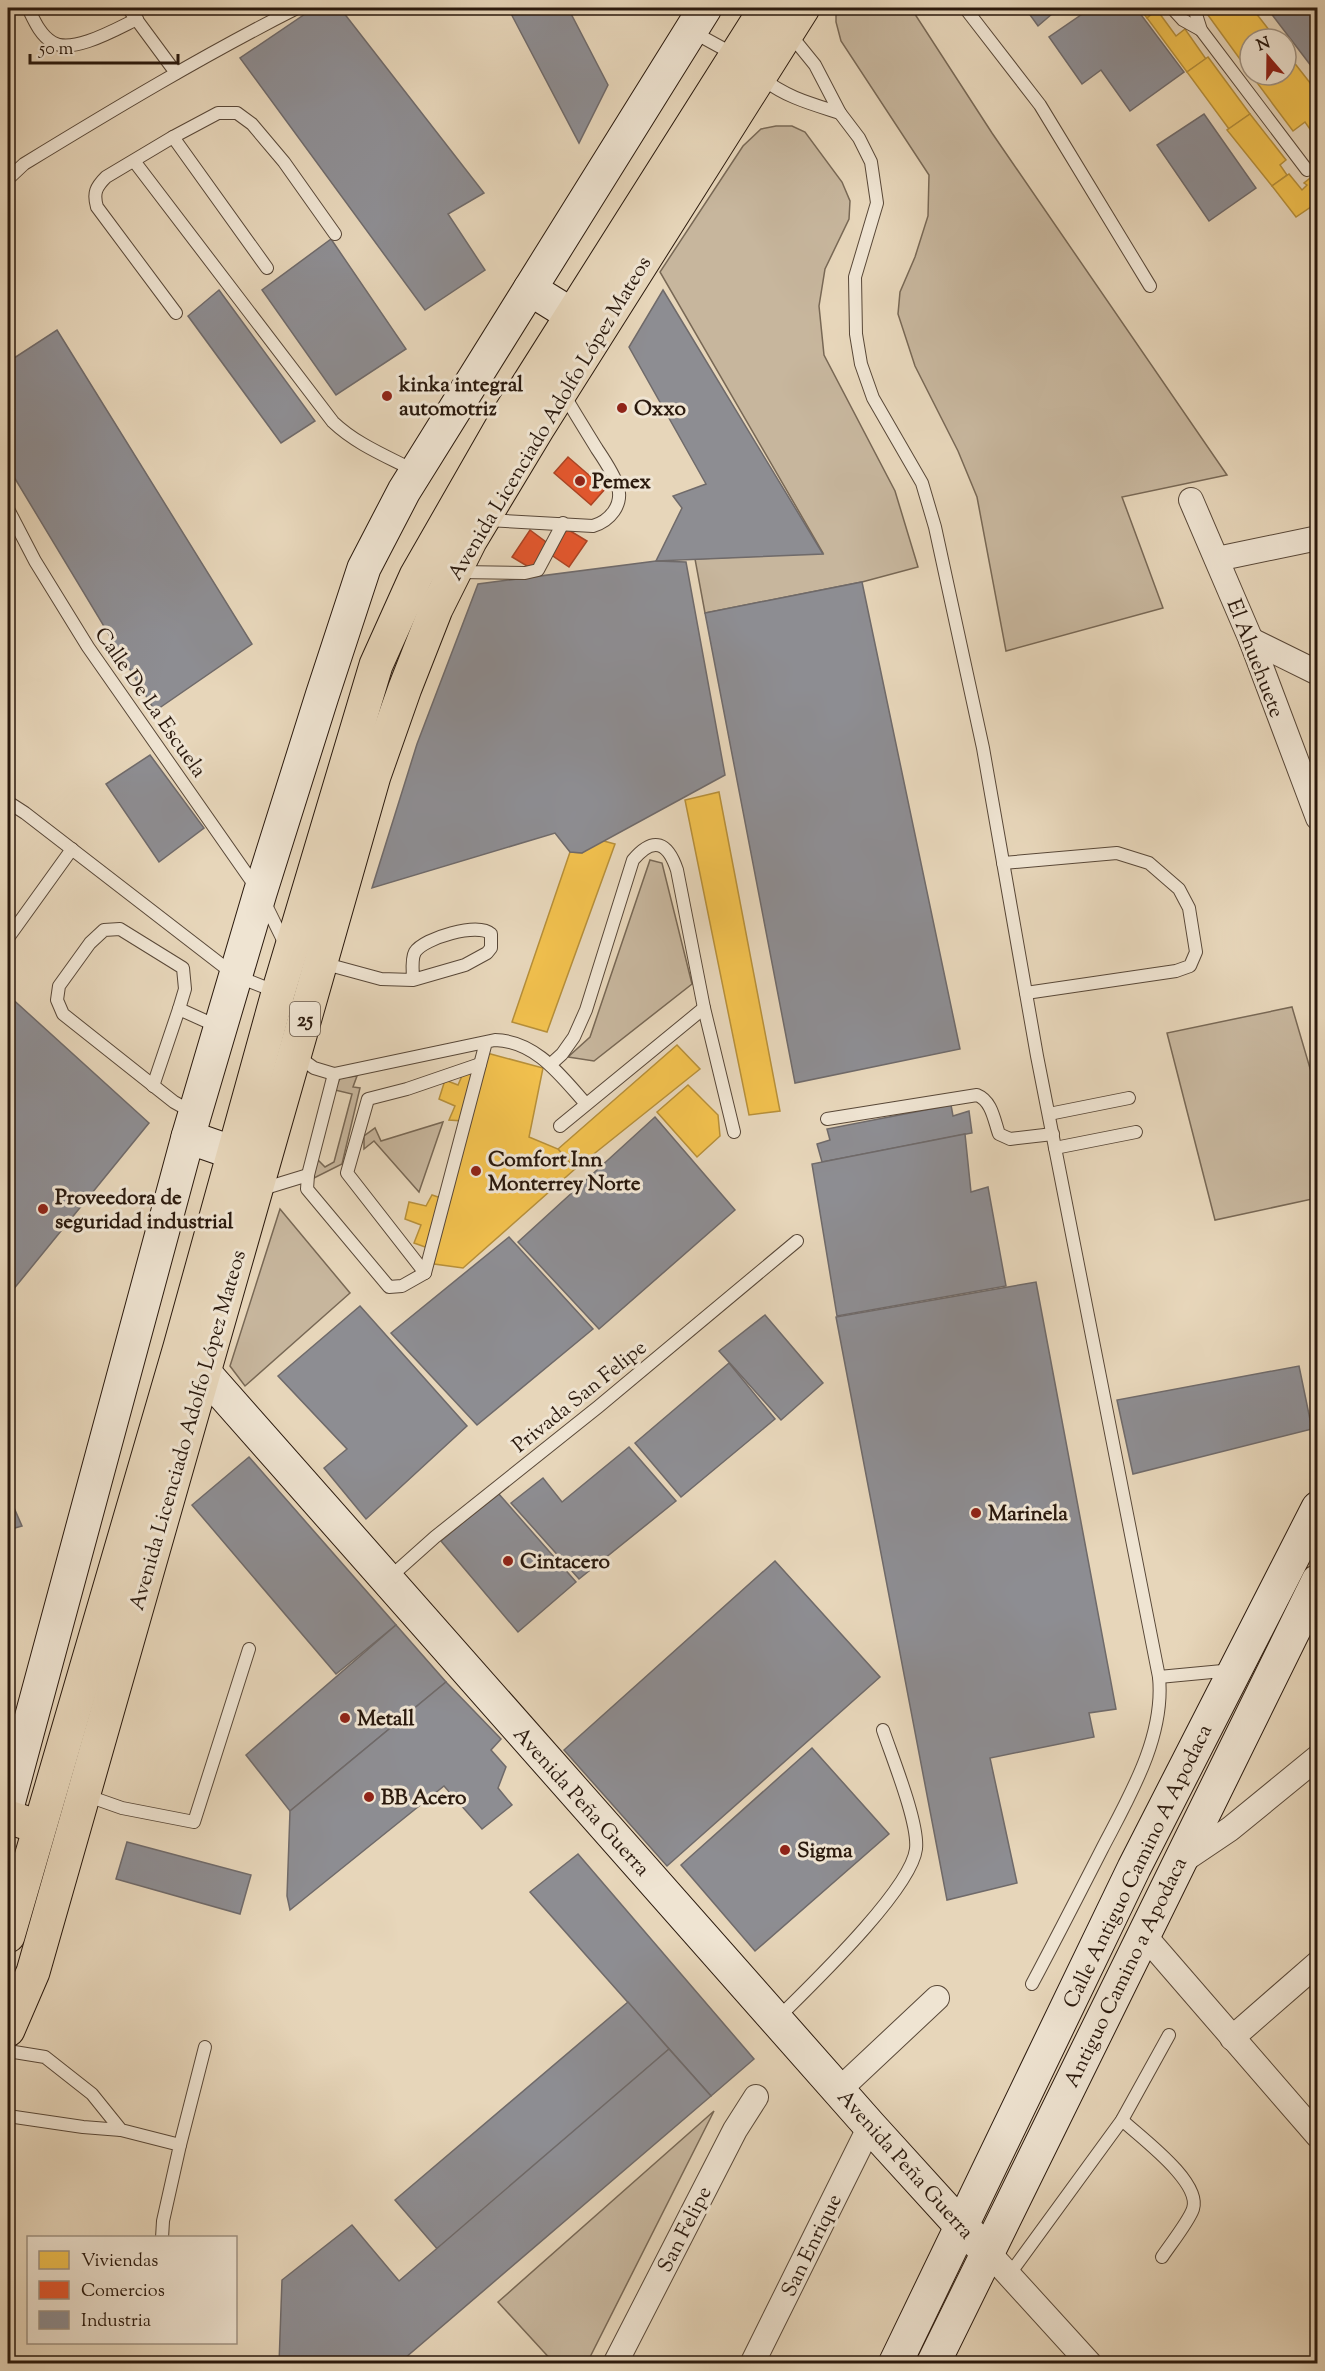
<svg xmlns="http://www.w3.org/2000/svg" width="1325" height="2371" font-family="'Sorts Mill Goudy',serif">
<rect width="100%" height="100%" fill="#e7d6ba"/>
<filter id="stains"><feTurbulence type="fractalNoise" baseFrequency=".00333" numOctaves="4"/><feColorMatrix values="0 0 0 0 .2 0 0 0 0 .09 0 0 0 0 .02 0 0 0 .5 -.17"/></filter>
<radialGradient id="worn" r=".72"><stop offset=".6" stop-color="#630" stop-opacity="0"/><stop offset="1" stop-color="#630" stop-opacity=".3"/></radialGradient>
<g fill="#c7b69d" stroke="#786855" stroke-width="1.5">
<polygon points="836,8 911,8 992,133 1227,475 1122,497 1163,608 1006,651 977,497 958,451 915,366 898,314 900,292 915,257 928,216 929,175 841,41 836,22"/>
<polygon points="776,126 792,126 805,132 842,182 850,201 849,219 825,269 819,306 824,355 895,491 918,567 862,582 705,613 695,559 823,553 660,272 743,146 761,129"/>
<polygon points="650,860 662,863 692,984 594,1061 568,1057 590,1037"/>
<polygon points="1292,1007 1317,1092 1317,1198 1215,1220 1167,1033"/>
<polygon points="357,1076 353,1087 360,1088 342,1164 312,1179 318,1160 325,1167 334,1162 352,1094 335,1090 340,1078"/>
<polygon points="443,1122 419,1192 374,1141 364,1149 364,1136 375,1128 381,1141"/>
<polygon points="280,1209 350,1293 245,1386 230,1366"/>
<polygon points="714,2111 587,2363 554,2363 498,2302"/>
</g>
<g fill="#f2c14e" stroke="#b68f3a" stroke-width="1.5">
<polygon points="1139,8 1156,8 1157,10 1147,18"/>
<polygon points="1210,8 1252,8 1276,39 1250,39 1250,73 1205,11"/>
<polygon points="1157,10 1176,36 1185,29 1206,59 1187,72 1147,18"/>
<polygon points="1289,56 1318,93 1318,128 1312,132 1305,122 1293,131 1255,80 1262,75 1286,75 1286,57"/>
<polygon points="1208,57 1250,114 1229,129 1187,72"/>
<polygon points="1250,114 1286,160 1280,165 1287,175 1272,186 1227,130"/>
<polygon points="1289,174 1302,190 1307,185 1304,183 1314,175 1318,179 1318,202 1296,217 1272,186"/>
<polygon points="719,792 780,1111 749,1115 685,800"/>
<polygon points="600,840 615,844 547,1032 512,1022 570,852 582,853"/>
<polygon points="677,1045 700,1069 575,1169 558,1149"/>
<polygon points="487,1053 543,1068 529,1137 558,1149 575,1169 463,1268 427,1263 428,1248 414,1243 421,1225 405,1219 409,1202 426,1206 432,1195 441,1198 463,1121 449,1120 455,1106 439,1099 445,1080 458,1085 465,1069"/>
<polygon points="688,1085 718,1115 720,1136 697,1157 657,1112"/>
</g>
<g fill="#e4572e" stroke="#ac4424" stroke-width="1.5">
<polygon points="568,457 605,489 591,505 554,473"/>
<polygon points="567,529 587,541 569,567 550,554"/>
<polygon points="530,530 550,545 532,569 512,557"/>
</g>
<g fill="#8d8d92" stroke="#6f6a6a" stroke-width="1.5">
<polygon points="159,8 174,8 163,13"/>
<polygon points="314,8 340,8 484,193 448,214 485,270 425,310 240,58"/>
<polygon points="508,8 568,8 608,85 579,143"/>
<polygon points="1025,8 1047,8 1052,14 1038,26"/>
<polygon points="1087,8 1136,8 1184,72 1130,111 1101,70 1082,84 1049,37 1088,10"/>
<polygon points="1267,8 1318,8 1318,75"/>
<polygon points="1204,114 1256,188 1209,221 1157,145"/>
<polygon points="331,239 406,349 336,395 262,290"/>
<polygon points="219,290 315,421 281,443 188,316"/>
<polygon points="663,290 823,554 656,561 682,508 673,496 706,484 629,347"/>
<polygon points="57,330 252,644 155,711 8,467 8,362"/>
<polygon points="656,561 686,562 725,775 582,853 570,852 555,833 372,888 417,744 478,584"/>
<polygon points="862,582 960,1049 795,1083 705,613"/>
<polygon points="150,755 204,828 159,862 106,784"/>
<polygon points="8,995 149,1123 8,1296"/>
<polygon points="951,1105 953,1116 969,1111 972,1133 822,1162 817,1144 830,1140 827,1129"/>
<polygon points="655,1117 735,1210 599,1329 518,1242"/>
<polygon points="965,1134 971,1192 988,1187 1006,1286 837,1316 812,1164"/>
<polygon points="509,1237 593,1329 477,1425 391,1333"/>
<polygon points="1036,1282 1116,1709 1089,1713 1094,1737 990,1758 1017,1883 947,1900 836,1317"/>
<polygon points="360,1306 467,1426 366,1519 324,1468 347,1449 278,1376"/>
<polygon points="765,1315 823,1383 781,1420 719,1351"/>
<polygon points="729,1363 775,1419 681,1497 635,1443"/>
<polygon points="1299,1366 1312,1429 1133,1474 1117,1400"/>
<polygon points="629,1447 676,1501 579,1579 511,1503 543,1478 562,1502"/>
<polygon points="249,1457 396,1625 336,1674 192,1505"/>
<polygon points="498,1493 576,1582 518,1632 441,1541"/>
<polygon points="8,1494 22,1526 8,1530"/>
<polygon points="775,1561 880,1677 667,1866 564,1750"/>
<polygon points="396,1625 446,1682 290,1811 246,1755"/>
<polygon points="446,1682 501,1739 491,1750 506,1767 498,1788 512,1805 482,1829 444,1786 290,1910 287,1896 290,1811"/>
<polygon points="812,1748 889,1834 755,1951 681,1865"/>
<polygon points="127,1842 251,1875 240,1914 116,1879"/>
<polygon points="578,1854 754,2059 711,2096 530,1892"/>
<polygon points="628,2002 669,2049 439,2251 395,2200"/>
<polygon points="669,2049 711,2096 398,2364 279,2364 282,2280 352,2225 399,2281"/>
</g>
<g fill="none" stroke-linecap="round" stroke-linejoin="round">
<defs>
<g id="lane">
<path d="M28,8C34,20 40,35 52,42C72,55 118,28 137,19"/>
<polyline points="128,8 176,73"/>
<polyline points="965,8 1040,105 1150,286"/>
<polyline points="1172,8 1183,20 1201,30"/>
<polyline points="1194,8 1201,30 1307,170"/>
<polyline points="693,32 735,55"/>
<path d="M789,33L815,65L840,113L859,138L871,162L877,203L855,277L856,334L861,364L873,398L922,483L935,527L983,748L1037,1056L1159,1677C1165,1737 1129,1797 1102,1849C1079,1894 1056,1939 1032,1984"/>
<path d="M762,78C785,97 812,104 840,113"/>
<polyline points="173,137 267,268"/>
<path d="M134,161L333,422C356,444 386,456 415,471"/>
<path d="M8,179L24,164C114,109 204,55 297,8"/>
<path d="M176,313L97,207C93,193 96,187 106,177L173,137L218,113H237L252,124L284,162L335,234"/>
<polyline points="8,509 35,561 88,647 260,893 286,946"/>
<path d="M487,520L593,526C610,521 623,505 618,487C614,474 605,461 597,449C586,431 574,412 563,393"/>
<polyline points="459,572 525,573 538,570 563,523"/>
<polyline points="8,802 25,813 236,976 277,992"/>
<polyline points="1003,863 1117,853 1149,863 1179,889 1189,908 1196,952 1190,966 1176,971 1026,993"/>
<polyline points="8,938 72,849"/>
<path d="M322,963L381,979L413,980L465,965L487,953L491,948V934C478,922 424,938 415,952C411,959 413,972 413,980"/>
<polyline points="179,1009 185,989 183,968 120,929 104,930 90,943 59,986 57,1000 63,1014 174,1102 194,1113"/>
<path d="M486,1042L425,1273L402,1286L389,1287L307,1189L308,1175L334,1074L495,1040C536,1041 561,1076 586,1104"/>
<polyline points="296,1055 314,1068 334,1074"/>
<path d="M551,1064L562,1054L574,1037L586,1010L633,860C654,835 668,843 677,870L704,1008L734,1132"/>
<polyline points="153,1086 179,1009 219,1027"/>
<polyline points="1049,1114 1129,1098"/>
<path d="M827,1119L977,1095C992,1101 994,1120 999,1134L1010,1139L1053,1134"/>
<polyline points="560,1126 704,1008"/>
<polyline points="1055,1148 1136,1132"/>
<polyline points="259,1190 308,1175"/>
<polyline points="425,1273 347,1173 368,1099 407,1089 480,1064"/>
<polyline points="389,1578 435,1537 598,1407 797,1241"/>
<polyline points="1159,1677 1233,1670"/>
<polyline points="85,1795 122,1808 194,1822 249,1649"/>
<path d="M777,2019C809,1987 911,1890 916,1849C919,1823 892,1757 883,1730"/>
<polyline points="8,2051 45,2057 92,2094 121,2130 180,2145 163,2221 162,2238"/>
<polyline points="8,2116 83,2127 121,2130"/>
<path d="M1122,2120C1140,2137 1202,2182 1193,2209C1189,2221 1170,2245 1162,2257"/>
<polyline points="180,2145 205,2047"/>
<polyline points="1009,2275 1122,2120 1169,2035"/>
</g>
<g id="street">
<polyline points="1191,500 1251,640 1318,818"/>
<polyline points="1217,559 1318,538"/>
<polyline points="1251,640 1318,673"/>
<polyline points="1181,1862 1230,1829 1318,1757"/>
<polyline points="1143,1934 1318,2136"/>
<polyline points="1232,2038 1318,1963"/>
<polyline points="839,2090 937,1998"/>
<polyline points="988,2252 1090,2364"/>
<polyline points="615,2364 735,2130 756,2097"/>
<polyline points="752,2364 870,2126"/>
</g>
<g id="secondary">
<polyline points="530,289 572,315"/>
<polyline points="188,1137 234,1153"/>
<polyline points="187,1353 870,2126 961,2226 988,2252"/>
<polyline points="8,1804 188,1137 260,893 322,696 364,568 404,491 705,8"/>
<polyline points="895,2364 1134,1868 1318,1508"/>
<polyline points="933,2364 1318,1581"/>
</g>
<g id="primary">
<polyline points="8,1817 39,1827"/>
<polyline points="8,1936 180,1347 278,993 376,665 416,576 503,424 766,8"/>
<polyline points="8,2030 33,1972 374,776 405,688 436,609 470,541 538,428 803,8"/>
</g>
</defs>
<use href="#lane" stroke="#594838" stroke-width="14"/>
<use href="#street" stroke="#594838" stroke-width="26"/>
<use href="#secondary" stroke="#2a190d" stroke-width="35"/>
<use href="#primary" stroke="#2a190d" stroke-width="35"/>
<use href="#lane" stroke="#efe4d2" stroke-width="12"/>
<use href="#street" stroke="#efe4d2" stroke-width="24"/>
<use href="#secondary" stroke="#efe4d2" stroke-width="33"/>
<use href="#primary" stroke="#e7d6ba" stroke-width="33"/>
</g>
<g fill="#8f2418" stroke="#efe4d2" stroke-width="2">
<circle cx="387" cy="396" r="6"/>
<circle cx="622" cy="408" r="6"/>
<circle cx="580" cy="481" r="6"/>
<circle cx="476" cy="1171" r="6"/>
<circle cx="43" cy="1209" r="6"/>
<circle cx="976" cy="1513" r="6"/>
<circle cx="508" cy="1561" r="6"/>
<circle cx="345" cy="1718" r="6"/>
<circle cx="369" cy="1797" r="6"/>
<circle cx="785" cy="1850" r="6"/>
</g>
<g text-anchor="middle" stroke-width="6" stroke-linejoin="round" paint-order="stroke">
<rect fill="#efe4d2" stroke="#655648" stroke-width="1.5" x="290" y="1002" width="30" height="34" rx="4.5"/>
<g font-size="20" font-weight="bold" fill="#2a190d">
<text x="305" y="1026">25</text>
</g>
<g font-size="21" font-weight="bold" fill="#2a190d" stroke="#efe4d2" text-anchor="start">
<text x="399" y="391">kinka integral<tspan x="399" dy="24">automotriz</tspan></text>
<text x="634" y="415">Oxxo</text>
<text x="592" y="488">Pemex</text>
<text x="488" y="1166">Comfort Inn<tspan x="488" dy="24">Monterrey Norte</tspan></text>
<text x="55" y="1204">Proveedora de<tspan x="55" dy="24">seguridad industrial</tspan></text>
<text x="988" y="1520">Marinela</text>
<text x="520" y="1568">Cintacero</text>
<text x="357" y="1725">Metall</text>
<text x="381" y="1804">BB Acero</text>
<text x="797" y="1857">Sigma</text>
</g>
<g font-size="21" fill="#2a190d" stroke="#efe4d2">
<text transform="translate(549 418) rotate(-59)" y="7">Avenida Licenciado Adolfo López Mateos</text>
<text transform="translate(1256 658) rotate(69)" y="7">El Ahuehuete</text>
<text transform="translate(151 702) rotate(55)" y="7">Calle De La Escuela</text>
<text transform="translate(579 1396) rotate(-39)" y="7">Privada San Felipe</text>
<text transform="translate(187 1430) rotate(-74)" y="7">Avenida Licenciado Adolfo López Mateos</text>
<text transform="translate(582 1801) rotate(48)" y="7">Avenida Peña Guerra</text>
<text transform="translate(1137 1866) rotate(-64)" y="7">Calle Antiguo Camino A Apodaca</text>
<text transform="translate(1125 1972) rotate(-64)" y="7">Antiguo Camino a Apodaca</text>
<text transform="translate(906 2164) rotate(48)" y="7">Avenida Peña Guerra</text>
<text transform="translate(684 2229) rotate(-63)" y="7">San Felipe</text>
<text transform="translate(811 2245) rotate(-64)" y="7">San Enrique</text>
</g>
</g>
<rect width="1325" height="2371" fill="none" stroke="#e7d6ba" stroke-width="30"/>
<rect x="9" y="9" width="1307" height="2353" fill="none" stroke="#2a190d" stroke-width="3"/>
<rect x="15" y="15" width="1295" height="2341" fill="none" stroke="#2a190d" stroke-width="1.5"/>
<rect x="27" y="2236" width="210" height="108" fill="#efe4d2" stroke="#a09383" stroke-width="1.5"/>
<rect x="39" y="2251" width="30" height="18" fill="#f2c14e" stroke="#a09383" stroke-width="1.5"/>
<text x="81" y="2266" font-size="18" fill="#2a190d">Viviendas</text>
<rect x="39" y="2281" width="30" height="18" fill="#e4572e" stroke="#a09383" stroke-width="1.5"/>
<text x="81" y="2296" font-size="18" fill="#2a190d">Comercios</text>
<rect x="39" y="2311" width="30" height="18" fill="#8d8d92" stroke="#a09383" stroke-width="1.5"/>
<text x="81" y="2326" font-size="18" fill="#2a190d">Industria</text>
<g transform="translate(1268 57) rotate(340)"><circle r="28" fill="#efe4d2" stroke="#a09383" stroke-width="1.5"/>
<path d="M0-4.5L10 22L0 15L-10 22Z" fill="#8f2418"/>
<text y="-9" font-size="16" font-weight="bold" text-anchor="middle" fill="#2a190d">N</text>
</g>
<path d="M30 54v9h148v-9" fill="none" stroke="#2a190d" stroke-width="3"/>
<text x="39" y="54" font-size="18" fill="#2a190d" stroke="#efe4d2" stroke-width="4.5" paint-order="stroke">50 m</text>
<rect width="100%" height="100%" filter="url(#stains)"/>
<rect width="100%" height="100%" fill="url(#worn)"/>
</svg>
